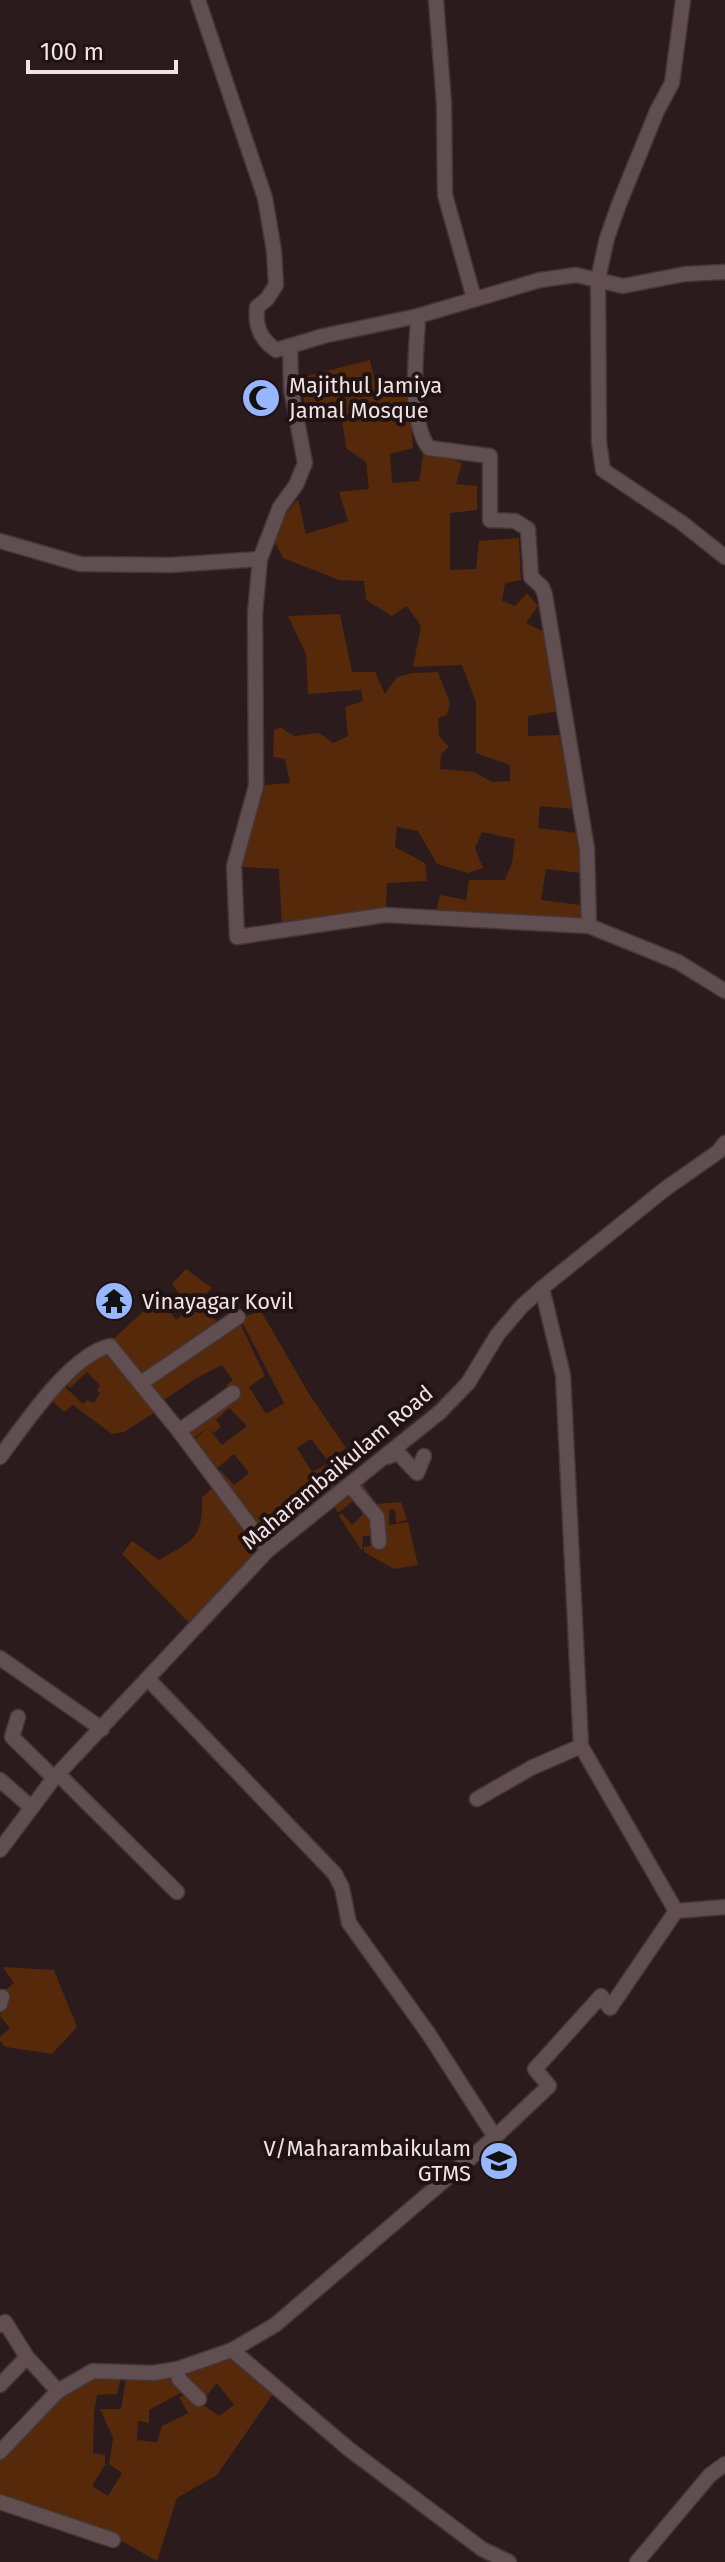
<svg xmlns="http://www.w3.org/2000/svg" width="725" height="2562" font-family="'Fira Sans',sans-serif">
<rect width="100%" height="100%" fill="#2b1b1d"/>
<g fill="#552909" fill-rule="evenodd">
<polygon points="370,360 377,391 403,386 407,373 413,448 390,454 392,483 419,481 424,450 462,463 456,484 477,486 477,510 450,513 450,570 476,569 479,541 519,538 521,580 505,583 502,601 515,606 527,593 538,606 526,623 545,632 560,711 528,716 528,736 559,735 575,809 540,806 538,828 577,833 581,873 546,869 541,900 581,905 582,920 436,912 440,895 466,900 469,880 505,880 512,863 515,839 482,832 475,848 483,868 468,873 437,864 418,831 397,827 395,847 425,863 427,881 387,883 386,910 282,929 279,869 241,867 265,785 290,783 285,759 273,757 274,730 280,727 294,736 319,733 333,743 348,736 345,707 363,701 361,690 308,694 306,654 288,616 340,614 352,672 375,672 385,694 397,677 413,673 438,672 450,703 447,715 438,718 439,736 449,747 441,754 440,769 474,772 492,782 510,781 510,765 476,753 476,702 462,665 413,667 421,626 407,606 392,616 366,600 364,581 339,580 283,558 275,543 279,521 298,499 306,534 348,521 339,492 369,489 366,462 346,448 340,405 307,414 299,378"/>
<polygon points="186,1269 212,1288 199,1300 220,1326 141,1379 111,1341 159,1297 176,1320 191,1309 172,1284"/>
<path d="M261,1311L309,1394L346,1448L328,1461L311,1439L297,1448L312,1472L328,1464L346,1485L269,1547L215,1473L220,1470L234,1485L249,1473L234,1454L214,1471L191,1443L208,1427L190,1441L183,1432L229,1391L226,1385L233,1380L222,1365L195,1379L161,1402L145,1383L238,1319L265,1376L249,1387L266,1414L284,1403L240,1318ZM229,1408L247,1426L222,1445L208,1428L214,1433L221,1427L216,1420Z"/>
<polygon points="110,1347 160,1409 124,1432 112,1434 73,1405 64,1412 48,1397 61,1383 83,1404 87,1400 94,1403 100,1393 97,1390 100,1385 87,1372 70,1388 64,1380"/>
<polygon points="359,1478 376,1504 401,1502 407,1520 396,1523 395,1509 389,1510 389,1525 408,1522 418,1565 394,1569 364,1552 364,1547 371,1546 370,1536 363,1536 362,1551 339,1516 342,1513 352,1525 364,1513 353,1501 338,1513 332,1502 350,1487 378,1516 352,1485"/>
<path d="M217,1484L266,1549L193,1627L122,1554L132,1541L159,1560C193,1540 203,1539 202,1497Z"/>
<polygon points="3,1967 54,1970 77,2027 52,2054 6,2047 0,2041 0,2037 10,2028 0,2016 4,1997 3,1992 14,1983"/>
<polygon points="230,2353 275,2391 217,2475 177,2498 157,2561 115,2537 0,2498 0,2457 60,2393 93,2375 121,2377 117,2394 97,2395 94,2413 93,2453 105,2455 105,2465 92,2486 108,2496 122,2473 109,2464 113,2438 100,2409 121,2409 126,2377 174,2371 182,2392 149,2410 149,2423 138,2421 137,2440 157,2442 162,2426 188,2413 179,2397 188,2394 219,2416 234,2405 217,2383 204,2399 180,2370"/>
</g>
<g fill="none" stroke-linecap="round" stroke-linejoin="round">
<defs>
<g id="minor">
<path d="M198,0L265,198L274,251L276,285L267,299L257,307C255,326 260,339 276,350L290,346"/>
<polyline points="436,0 444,104 445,195 474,298"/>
<polyline points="683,0 672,83 657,111 619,204 607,238 598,279 599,442 603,470 682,523 725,557"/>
<polyline points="725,272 685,274 623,286 576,275 540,280 418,316 323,336 290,346 291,389 305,463 296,485 280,507 260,559 255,613 256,786 234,866 237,937 385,915 589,926 678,962 725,991"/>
<path d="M418,316C417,352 407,419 429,448L490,456V520L515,521L528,529L531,577L542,587L545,595L587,849L589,926"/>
<polyline points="0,541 80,564 171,565 260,559"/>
<polyline points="542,1288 563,1375 581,1746 676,1911 725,1907"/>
<polyline points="141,1383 238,1317"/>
<polyline points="179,1431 233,1393"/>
<path d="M0,1457C24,1425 71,1354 110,1346L179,1431L268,1550"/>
<polyline points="387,1457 398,1453 417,1473 424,1456"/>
<polyline points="350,1485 377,1517 379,1542"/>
<polyline points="0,1658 102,1729"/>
<polyline points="148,1679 335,1874 342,1888 349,1923 428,2033 495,2137"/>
<polyline points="18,1717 12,1737 54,1778"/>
<polyline points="58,1774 177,1892"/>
<polyline points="0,1780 31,1807"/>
<polyline points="477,1799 531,1768 581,1746"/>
<polyline points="0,1850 54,1778 268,1550 440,1412 468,1383 498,1334 522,1306 542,1288 665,1189 718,1152 725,1143"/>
<polyline points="0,2004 2,1997"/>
<polyline points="0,2325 5,2322 27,2357 58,2391"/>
<polyline points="232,2350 350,2450 482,2549 509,2562"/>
<polyline points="177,2369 179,2379 199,2399"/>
<polyline points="0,2385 27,2357"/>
<polyline points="0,2452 58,2391 93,2371 153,2373 177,2369 232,2350 275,2325 495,2137 549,2086 535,2069 601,1996 610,2008 676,1911"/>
<polyline points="0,2502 113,2540"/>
<polyline points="637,2562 710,2475 725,2464"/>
</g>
</defs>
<use href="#minor" stroke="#443739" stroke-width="17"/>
<use href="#minor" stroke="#614e50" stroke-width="14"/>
</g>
<defs>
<symbol id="mosque-disc" viewBox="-11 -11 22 22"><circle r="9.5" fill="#96b6fd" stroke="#211214"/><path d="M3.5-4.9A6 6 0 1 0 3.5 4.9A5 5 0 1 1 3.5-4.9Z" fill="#111"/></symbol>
<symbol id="temple-disc" viewBox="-11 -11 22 22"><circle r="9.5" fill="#96b6fd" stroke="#211214"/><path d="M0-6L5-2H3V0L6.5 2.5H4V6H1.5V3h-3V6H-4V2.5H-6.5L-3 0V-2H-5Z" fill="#111"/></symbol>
<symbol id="school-disc" viewBox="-11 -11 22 22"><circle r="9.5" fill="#96b6fd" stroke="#211214"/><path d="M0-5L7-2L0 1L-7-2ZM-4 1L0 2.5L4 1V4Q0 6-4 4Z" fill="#111"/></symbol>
</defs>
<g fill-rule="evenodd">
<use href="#mosque-disc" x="239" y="376" width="44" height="44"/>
<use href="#temple-disc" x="92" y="1279" width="44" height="44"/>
<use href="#school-disc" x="477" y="2139" width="44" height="44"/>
</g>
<g text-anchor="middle" stroke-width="8" stroke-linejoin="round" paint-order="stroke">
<g font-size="22" fill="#f0e4e5" stroke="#211214" text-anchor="start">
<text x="289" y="393">Majithul Jamiya<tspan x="289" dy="25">Jamal Mosque</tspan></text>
<text x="142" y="1309">Vinayagar Kovil</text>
<text x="471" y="2156" text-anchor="end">V/Maharambaikulam<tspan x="471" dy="25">GTMS</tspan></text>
</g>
<g font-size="22" fill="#f0e4e5" stroke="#211214">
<text transform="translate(337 1467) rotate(-40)" y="8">Maharambaikulam Road</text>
</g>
</g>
<path d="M28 60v12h148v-12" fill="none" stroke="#f0e4e5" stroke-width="4"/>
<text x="40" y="60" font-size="24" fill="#f0e4e5" stroke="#211214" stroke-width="6" paint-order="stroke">100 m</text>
</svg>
